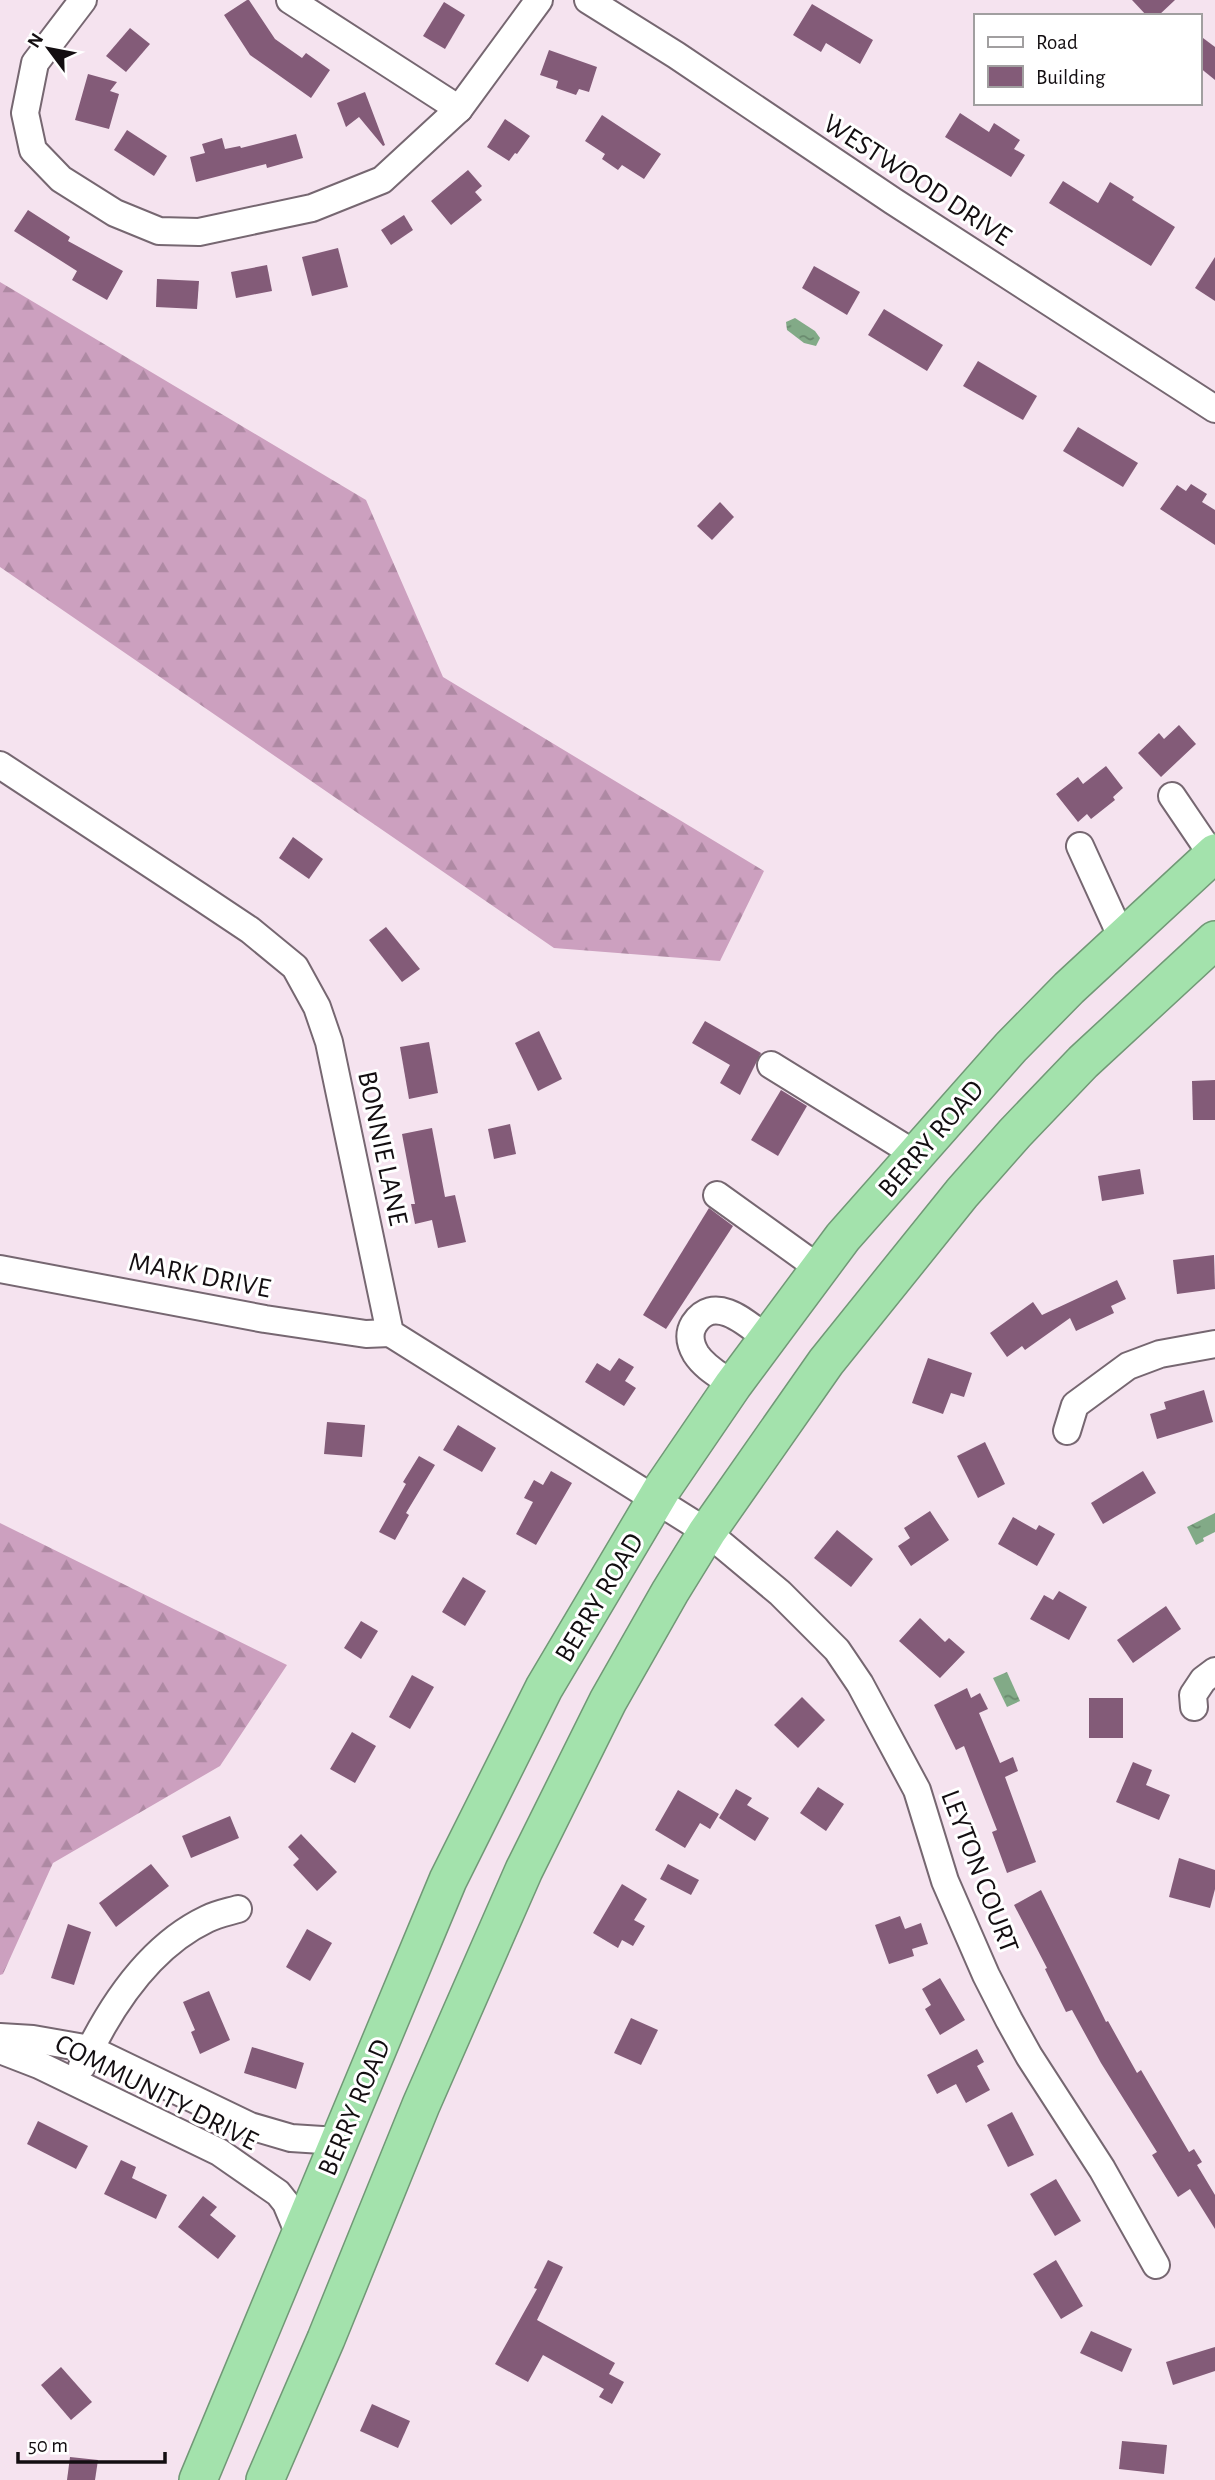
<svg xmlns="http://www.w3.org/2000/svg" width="1215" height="2480" font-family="'Alegreya Sans',sans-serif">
<defs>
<pattern id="forest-firs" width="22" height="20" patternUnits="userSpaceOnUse" patternTransform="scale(1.75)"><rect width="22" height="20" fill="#cca0bf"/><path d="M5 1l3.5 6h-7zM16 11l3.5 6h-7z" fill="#ae89a3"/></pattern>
<pattern id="water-ripples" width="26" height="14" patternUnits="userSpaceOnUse" patternTransform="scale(1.75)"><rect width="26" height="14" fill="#82aa87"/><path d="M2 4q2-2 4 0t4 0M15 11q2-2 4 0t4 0" fill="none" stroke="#69896d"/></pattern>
</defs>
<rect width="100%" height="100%" fill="#f5e3ef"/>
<g fill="url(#forest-firs)">
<polygon points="0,282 366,500 443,677 764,871 720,961 554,948 0,567"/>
<polygon points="0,1523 287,1665 220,1766 53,1863 3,1974 0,1975"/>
</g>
<g fill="url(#water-ripples)">
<polygon points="795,318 815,331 820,338 816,346 804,343 787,330 786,322"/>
<polygon points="1215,1513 1215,1532 1203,1538 1204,1541 1196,1545 1187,1527"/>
<polygon points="1007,1672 1020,1701 1007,1707 993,1678"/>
</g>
<g fill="#835b78">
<polygon points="247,0 249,0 275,39 302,58 306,53 330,70 311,98 250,55 224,15"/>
<polygon points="1132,0 1175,0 1158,16 1147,16"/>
<polygon points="444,2 465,15 445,49 423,36"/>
<polygon points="812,4 873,40 860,64 826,43 821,52 793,35"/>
<polygon points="130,28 150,44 126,72 106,56"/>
<polygon points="1199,35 1215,47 1215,80 1199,67"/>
<polygon points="549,50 597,67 589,92 579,89 576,95 556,88 558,81 540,75"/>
<polygon points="88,74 117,82 110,91 119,94 109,129 75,120"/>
<polygon points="365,92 385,145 383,146 359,117 346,127 337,103"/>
<polygon points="960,113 989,132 994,123 1020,140 1014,149 1025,155 1011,177 945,137"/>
<polygon points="602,115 661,154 644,179 622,165 618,170 602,159 605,154 585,141"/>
<polygon points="505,119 530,136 517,154 515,153 509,161 487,147"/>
<polygon points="127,130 167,156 154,176 114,150"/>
<polygon points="296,134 303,158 267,168 266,164 196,182 190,157 205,153 202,144 222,138 225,149 240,146 241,148"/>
<polygon points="468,170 482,186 475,192 482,200 451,225 431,201"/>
<polygon points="1063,181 1098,203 1110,182 1134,197 1132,200 1175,227 1151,266 1049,203"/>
<polygon points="28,210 70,237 68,241 123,271 107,300 72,280 77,271 14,231"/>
<polygon points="404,215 413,230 391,245 381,230"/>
<polygon points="338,248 348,287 312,296 302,257"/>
<polygon points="1215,257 1215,301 1195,288"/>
<polygon points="267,265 272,291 236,298 231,272"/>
<polygon points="814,266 860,292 847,315 802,288"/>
<polygon points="157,279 199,281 197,309 156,307"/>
<polygon points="884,309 943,345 927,371 868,335"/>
<polygon points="978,361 1037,396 1023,420 963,386"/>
<polygon points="1078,427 1138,463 1123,487 1063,451"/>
<polygon points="1191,484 1207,494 1202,502 1215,510 1215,545 1160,509 1177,485 1186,491"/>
<polygon points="720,502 734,517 712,540 697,526"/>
<polygon points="1179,725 1196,744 1161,777 1138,753 1159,733 1164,739"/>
<polygon points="1106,766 1123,788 1113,797 1115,800 1091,819 1087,814 1078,822 1056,794 1078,777 1083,784"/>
<polygon points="293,837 323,859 309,879 279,858"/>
<polygon points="386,927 420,969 402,982 369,940"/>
<polygon points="705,1021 761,1053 740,1095 720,1083 730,1065 692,1043"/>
<polygon points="539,1031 562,1079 538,1091 515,1043"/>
<polygon points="429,1042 438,1093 409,1099 400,1047"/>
<polygon points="1215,1080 1215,1120 1193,1120 1192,1081"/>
<polygon points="781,1090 807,1106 778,1156 751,1140"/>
<polygon points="510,1124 516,1154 494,1159 488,1129"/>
<polygon points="432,1128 445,1197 455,1195 466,1242 438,1248 432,1220 415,1224 411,1204 415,1204 402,1134"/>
<polygon points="1140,1169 1144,1194 1102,1201 1098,1176"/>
<polygon points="709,1208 733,1226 666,1329 643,1315"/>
<polygon points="1214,1255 1215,1289 1177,1294 1173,1260"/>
<polygon points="1117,1280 1126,1299 1111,1306 1114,1313 1076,1331 1070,1318 1025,1350 1022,1346 1007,1357 990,1333 1033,1302 1042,1315"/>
<polygon points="619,1358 634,1367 625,1381 636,1388 624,1406 585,1382 597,1363 610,1371"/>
<polygon points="928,1358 972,1373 964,1397 951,1393 943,1414 912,1403"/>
<polygon points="1204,1390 1213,1422 1157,1439 1150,1414 1166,1409 1164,1402"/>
<polygon points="327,1422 365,1425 362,1457 324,1454"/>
<polygon points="458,1425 496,1448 482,1472 443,1450"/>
<polygon points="985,1442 1005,1484 978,1498 957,1456"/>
<polygon points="419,1456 435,1465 406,1513 409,1515 395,1540 379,1532 406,1484 403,1482"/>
<polygon points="551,1471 572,1483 536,1545 516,1534 533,1502 524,1498 534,1480 543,1485"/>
<polygon points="1143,1471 1156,1493 1103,1524 1091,1503"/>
<polygon points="930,1511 949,1540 911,1566 898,1546 910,1538 904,1528"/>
<polygon points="1013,1517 1036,1530 1039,1525 1055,1534 1037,1566 998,1544"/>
<polygon points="837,1530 873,1559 851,1587 814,1558"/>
<polygon points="463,1577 486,1591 465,1626 442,1612"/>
<polygon points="1059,1591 1087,1607 1069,1640 1030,1619 1044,1595 1053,1600"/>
<polygon points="1166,1606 1181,1629 1133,1663 1117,1640"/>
<polygon points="920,1618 945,1642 949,1638 965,1652 940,1678 899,1641"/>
<polygon points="361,1621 378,1631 361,1659 344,1648"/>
<polygon points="412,1675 434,1687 410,1729 389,1717"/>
<polygon points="967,1688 971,1698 980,1693 988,1709 979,1713 1000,1763 1013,1757 1018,1771 1005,1777 1036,1862 1007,1873 992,1832 997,1830 964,1746 956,1750 934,1705"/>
<polygon points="802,1697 825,1720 798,1748 774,1725"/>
<rect x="1089" y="1698" width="34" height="40"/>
<polygon points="352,1732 376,1746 355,1783 330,1769"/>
<polygon points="1133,1762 1152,1770 1146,1785 1170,1795 1159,1820 1116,1802"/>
<polygon points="818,1787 844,1804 826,1831 800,1813"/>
<polygon points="736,1789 752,1798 747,1805 769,1818 755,1841 719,1818"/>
<polygon points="678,1790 719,1814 710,1829 700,1823 685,1848 655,1830"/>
<polygon points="230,1816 239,1838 191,1858 182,1836"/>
<polygon points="301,1834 337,1872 317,1891 293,1865 299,1859 288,1847"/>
<polygon points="1179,1858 1215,1870 1215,1889 1210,1908 1169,1897"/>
<polygon points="151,1864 169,1886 116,1927 99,1903"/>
<polygon points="668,1864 699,1880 691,1895 660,1879"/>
<polygon points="622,1884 647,1899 634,1920 645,1926 633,1946 622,1940 618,1948 593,1933"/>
<polygon points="1041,1890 1106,2022 1108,2021 1137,2073 1141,2070 1189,2152 1194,2149 1202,2162 1197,2165 1215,2195 1215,2229 1190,2189 1178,2197 1152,2155 1157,2152 1101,2063 1072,2010 1066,2012 1045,1969 1047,1968 1014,1905"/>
<polygon points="900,1916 905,1929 921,1923 928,1944 912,1949 914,1956 889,1964 875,1925"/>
<polygon points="68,1924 91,1932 74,1985 51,1978"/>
<polygon points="307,1929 332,1943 310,1981 286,1967"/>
<polygon points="940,1978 965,2020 940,2035 925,2009 931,2005 922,1989"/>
<polygon points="209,1991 230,2040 200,2054 191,2032 195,2030 183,2002"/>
<polygon points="631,2018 658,2030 641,2065 614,2053"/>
<polygon points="252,2047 304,2063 296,2089 244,2073"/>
<polygon points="977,2049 984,2062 977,2066 990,2090 966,2103 956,2084 937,2094 927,2075"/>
<polygon points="1012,2112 1034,2155 1008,2167 987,2125"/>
<polygon points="38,2121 88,2146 76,2169 27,2144"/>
<polygon points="121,2160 136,2167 132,2178 167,2195 156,2219 104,2194"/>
<polygon points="1056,2179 1081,2221 1055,2236 1030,2194"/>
<polygon points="203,2196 217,2207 210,2215 236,2236 218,2259 178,2227"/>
<polygon points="548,2260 563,2267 537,2320 615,2363 609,2374 624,2382 612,2404 599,2397 604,2389 543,2355 528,2382 495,2364 537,2289 534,2288"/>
<polygon points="1056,2260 1083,2306 1061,2319 1033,2274"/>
<polygon points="1091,2331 1132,2349 1122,2372 1080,2353"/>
<polygon points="1215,2347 1215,2371 1173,2385 1166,2362"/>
<polygon points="61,2367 92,2402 71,2420 41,2385"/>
<polygon points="372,2404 410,2421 398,2448 360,2431"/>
<polygon points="1122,2441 1167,2445 1164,2474 1119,2469"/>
<polygon points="70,2457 98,2460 95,2480 67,2480"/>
</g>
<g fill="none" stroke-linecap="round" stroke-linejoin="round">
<defs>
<g id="minor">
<polyline points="83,0 35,63 25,113 33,150 61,179 115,213 159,231 199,232 312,208 382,180 459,109 539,0"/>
<polyline points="290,0 459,109"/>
<polyline points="588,0 676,55 893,201 1215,409"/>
<polyline points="0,765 199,896 250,930 295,967 317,1007 329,1042 390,1333 707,1532 780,1593 837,1650 860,1684 917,1790 945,1881 986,1975 1009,2020 1029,2056 1102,2169 1156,2265"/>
<polyline points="1172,796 1212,855"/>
<polyline points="1080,846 1122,938"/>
<polyline points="771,1065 915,1154"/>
<polyline points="717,1195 820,1269"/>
<polyline points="0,1269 265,1319 366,1334 390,1333"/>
<path d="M733,1385C721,1376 705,1368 696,1354C690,1344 688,1334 694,1324C714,1293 747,1323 767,1339"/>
<polyline points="1067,1431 1075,1405 1128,1366 1160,1354 1215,1344"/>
<polyline points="1194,1707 1193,1695 1203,1680 1215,1671"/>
<polyline points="0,2037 33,2039 90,2049 250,2126 291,2138 338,2141"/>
<polyline points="0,2050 39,2065 219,2152 278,2193 286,2203 299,2234"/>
<path d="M82,2066C109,2008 148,1947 207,1919C217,1914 228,1912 238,1909"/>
</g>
<g id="highway">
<polyline points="198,2480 448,1880 544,1688 662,1489 733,1385 843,1237 1011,1047 1069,988 1215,853"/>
<polyline points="265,2480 326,2339 421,2105 524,1870 608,1701 670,1592 707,1532 826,1362 962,1193 1015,1133 1083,1062 1215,940"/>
</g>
</defs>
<use href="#minor" stroke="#766771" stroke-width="30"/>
<use href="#highway" stroke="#719876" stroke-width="40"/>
<use href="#minor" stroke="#fff" stroke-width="26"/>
<use href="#highway" stroke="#a3e2ac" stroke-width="37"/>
</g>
<g text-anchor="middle" stroke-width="6" stroke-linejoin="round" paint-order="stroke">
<g font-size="28" fill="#130e11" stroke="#fff">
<text transform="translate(918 179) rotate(33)" y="10">WESTWOOD DRIVE</text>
<text transform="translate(930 1138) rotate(-49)" y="10">BERRY ROAD</text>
<text transform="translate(384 1148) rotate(78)" y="10">BONNIE LANE</text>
<text transform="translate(200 1274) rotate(11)" y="10">MARK DRIVE</text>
<text transform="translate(598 1597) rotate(-59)" y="10">BERRY ROAD</text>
<text transform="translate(981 1871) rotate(69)" y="10">LEYTON COURT</text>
<text transform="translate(157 2091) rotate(27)" y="10">COMMUNITY DRIVE</text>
<text transform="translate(353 2107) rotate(-67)" y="10">BERRY ROAD</text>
</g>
</g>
<rect x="974" y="14" width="228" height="91" fill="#ffffff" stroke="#a19fa0" stroke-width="2"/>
<rect x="988" y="37" width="35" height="10" fill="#ffffff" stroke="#a19fa0" stroke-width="2"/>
<text x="1036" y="49" font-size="21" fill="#130e11">Road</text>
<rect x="988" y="66" width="35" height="21" fill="#835b78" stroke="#a19fa0" stroke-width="2"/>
<text x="1036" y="84" font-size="21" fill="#130e11">Building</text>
<g transform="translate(49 49) rotate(302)" stroke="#ffffff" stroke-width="5" paint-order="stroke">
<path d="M0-5L12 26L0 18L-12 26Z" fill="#130e11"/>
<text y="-10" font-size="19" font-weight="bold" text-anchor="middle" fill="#130e11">N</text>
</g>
<path d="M18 2452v10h147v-10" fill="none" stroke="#130e11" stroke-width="3.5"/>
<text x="28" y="2452" font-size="21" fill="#130e11" stroke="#ffffff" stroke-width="5" paint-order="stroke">50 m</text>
</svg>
